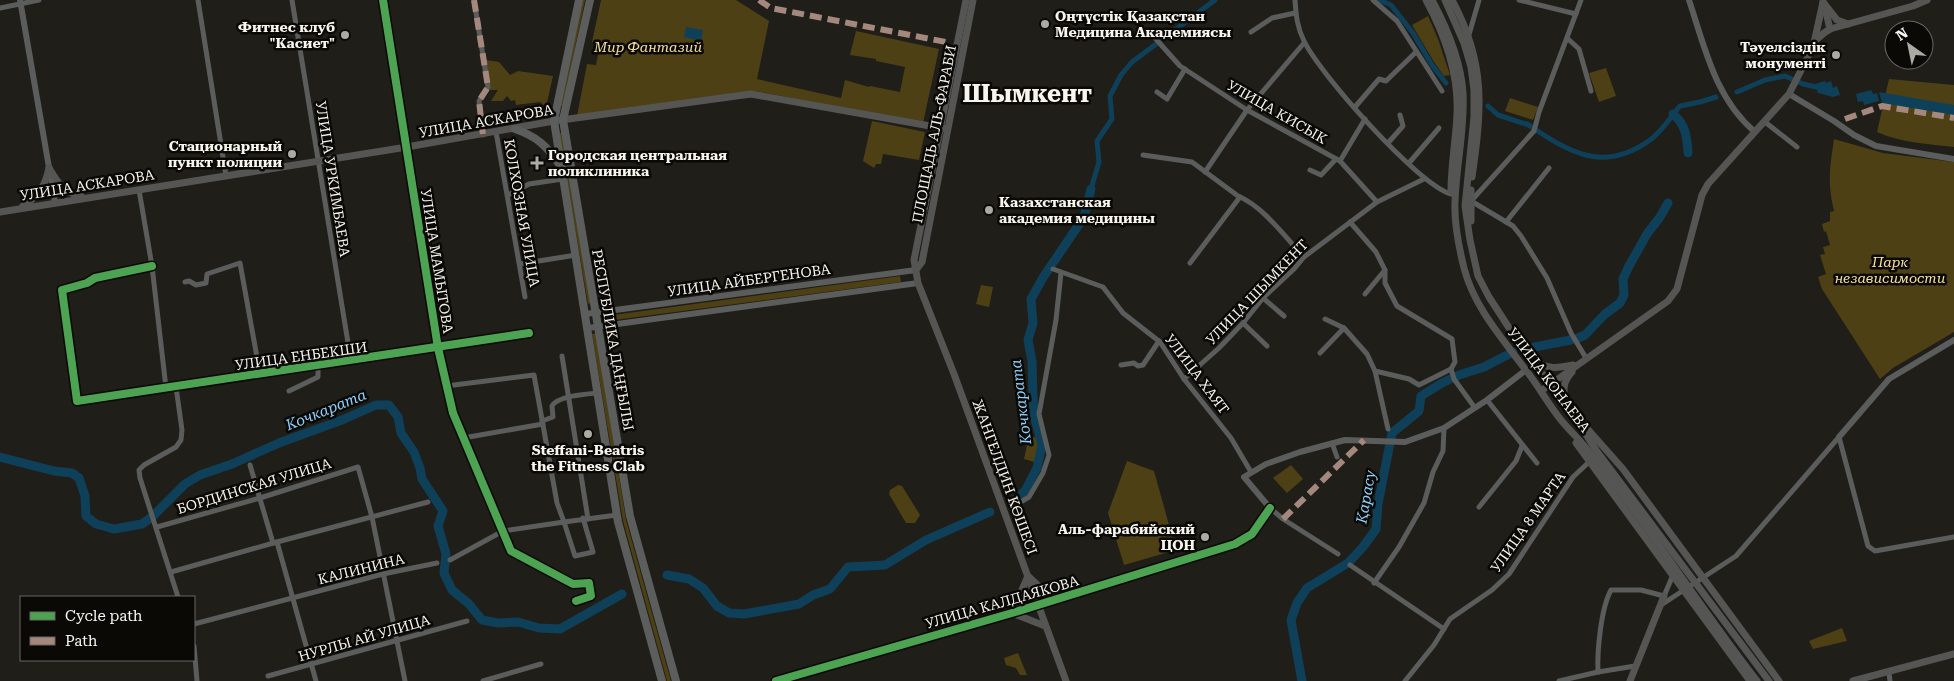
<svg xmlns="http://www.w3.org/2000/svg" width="1954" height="681" font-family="'Roboto Serif',serif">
<rect width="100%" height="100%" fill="#1f1e18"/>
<g fill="#4d4015">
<polygon points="582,0 585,0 563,106 560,106"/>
<polygon points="601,0 736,0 769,21 757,79 841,98 845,80 869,87 870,86 900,92 905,67 876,61 876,59 850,55 856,31 939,49 923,123 755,91 577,116 587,64 596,65 600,44 592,42"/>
<polygon points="1428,16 1438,39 1450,75 1444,76 1434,62 1412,25"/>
<polygon points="486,60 499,62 510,75 518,71 553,76 546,107 540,102 516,105 515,100 511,101 507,96 503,101 491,101 498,90 489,90"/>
<polygon points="1606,68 1616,96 1599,102 1589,73"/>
<path d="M1889,79L1954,85V147C1929,144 1901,143 1877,132Z"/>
<polygon points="1510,98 1538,107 1533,120 1505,111"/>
<polygon points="872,121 925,132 919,160 883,154 881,164 876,164 874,168 863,161"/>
<polygon points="559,133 562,133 591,303 588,304"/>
<path d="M1834,139L1883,153L1954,162V332L1893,368L1880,379L1822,289L1818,277L1826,274L1820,255L1825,254L1823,247L1830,245L1826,231L1824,232L1822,224L1830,221V212L1834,211C1827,182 1830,167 1834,139Z"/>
<polygon points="900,276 901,282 607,321 606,316"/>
<polygon points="981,285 993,287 989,307 976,304"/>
<polygon points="596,333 626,520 671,681 667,681 623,521 592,334"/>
<polygon points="1029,436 1040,438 1034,462 1024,459"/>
<polygon points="1127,461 1154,471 1176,550 1124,565 1108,513"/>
<polygon points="1291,465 1303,479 1287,493 1273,478"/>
<polygon points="898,485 902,486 920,515 915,523 906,523 889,494 890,490"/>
<polygon points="1842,628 1847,641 1813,649 1809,641"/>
<polygon points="1018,653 1027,675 1020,675 1016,668 1006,665 1004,658"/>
</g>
<g fill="#0f405a">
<polygon points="686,27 703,30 701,41 684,37"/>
<polygon points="1825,81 1826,83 1831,81 1833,88 1837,86 1840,95 1833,97 1818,93 1815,84"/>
<polygon points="1871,90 1873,94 1877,93 1879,101 1864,105 1863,101 1858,102 1856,94"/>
<polygon points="1879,92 1954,105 1954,115 1882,103"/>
</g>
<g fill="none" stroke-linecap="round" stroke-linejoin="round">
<g stroke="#0f405a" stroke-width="5">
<polyline points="1379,0 1391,5 1413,33 1432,65 1446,83"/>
<polyline points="1737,92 1765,80 1785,76 1803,84 1821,88"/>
<polyline points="1488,106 1498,115 1529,125"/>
<path d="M1527,124C1569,152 1603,174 1650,140C1661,132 1671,117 1680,106L1700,102L1716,97"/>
<polyline points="1091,189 1099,162 1097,141 1112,119 1110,96 1121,75 1132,62 1215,0"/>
</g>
<g stroke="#0f405a" stroke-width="9">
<path d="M1673,114C1686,125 1687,137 1688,153"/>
<polyline points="1578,338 1585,335 1605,314 1620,303 1624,295 1623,279 1629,266 1647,234 1660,217 1668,203"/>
<polyline points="1534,347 1571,340"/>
<polyline points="0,457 54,471 72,473 79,478 85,496 86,516 96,524 114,529 142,524 153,516 185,484 200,475 232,464 279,443 342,420 376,405 389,405 398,417 401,433 414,452 420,468 422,479 443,511 438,526 446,554 444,573 452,590 469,604 482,620 498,623 518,622 539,628 560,629 622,594"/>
<polyline points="1013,501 1025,491 1037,468 1042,445 1034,415 1033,397 1032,361 1028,340 1033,323 1031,299 1044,276 1084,217 1091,189"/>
<polyline points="667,575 689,579 703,588 717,606 729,613 744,614 799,604 813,595 830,589 848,567 885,565 926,540 990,512"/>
<polyline points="1302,681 1291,620 1297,603 1307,588 1348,563 1363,547 1376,529 1378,504 1392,433 1419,411 1421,396 1442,383 1459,375 1484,367 1513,352"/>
</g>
<g stroke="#5b5d5d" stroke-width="5">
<polyline points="198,0 226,176"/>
<polyline points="292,0 351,361"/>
<polyline points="383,0 438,348 453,413 511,551 573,584 589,583 591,596 576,601"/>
<polyline points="474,0 488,87 479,101 483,135"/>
<path d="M1295,0C1296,15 1297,27 1304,41C1320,74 1417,184 1451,194"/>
<polyline points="1373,0 1397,21 1442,91"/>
<polyline points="1519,0 1576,14"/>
<polyline points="1581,0 1539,112 1534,131 1471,201 1513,226 1521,236 1547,278 1571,333 1586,358"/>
<polyline points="0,8 39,0"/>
<polyline points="1251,32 1272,18 1295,13 1296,15"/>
<polyline points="1155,38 1180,66 1247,110 1340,161 1377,202"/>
<polyline points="1468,38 1479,0"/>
<polyline points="1567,38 1579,49 1591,91"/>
<polyline points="1157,92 1167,99 1185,69"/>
<polyline points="1355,107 1379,79 1386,81 1416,52"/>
<polyline points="1765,122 1797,147"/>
<polyline points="496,132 525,297"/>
<polyline points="1388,143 1403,126 1400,115"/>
<path d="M1143,155L1192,162L1238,196C1264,207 1284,236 1304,257"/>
<polyline points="1340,161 1365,119"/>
<polyline points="1409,163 1439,128"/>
<polyline points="1310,170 1321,175 1336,159"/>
<polyline points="1205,172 1247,110 1304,43"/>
<polyline points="139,190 152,266 166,388"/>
<polyline points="508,195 529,184 563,179"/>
<polyline points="1506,222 1549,168"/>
<polyline points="1190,263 1240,197"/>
<polyline points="520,264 576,255"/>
<polyline points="152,266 95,278 87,283 62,290 77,401 529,333"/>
<polyline points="1053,269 1103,287 1123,313 1160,342 1184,379 1231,438 1251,472"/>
<polyline points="185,282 189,281 196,285 206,283 207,274 240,263 260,374"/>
<polyline points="1365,294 1385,270"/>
<polyline points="1263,298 1284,316"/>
<polyline points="1325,319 1344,328 1367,354 1375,371 1409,379 1419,385 1451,369 1455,362 1452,339 1397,306 1385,283 1385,270 1376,252 1350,222"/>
<polyline points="1243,323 1267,346"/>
<polyline points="1320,353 1344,328"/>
<polyline points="562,356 588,519"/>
<polyline points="1121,365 1134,363 1138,366 1143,365 1159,341"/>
<polyline points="1451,369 1454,379 1475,408"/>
<polyline points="1375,371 1388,429"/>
<polyline points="1184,379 1219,348 1243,323 1263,298 1294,269 1304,257 1377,202 1424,179"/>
<polyline points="446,386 534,375 557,503 564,522 503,531 450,560"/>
<polyline points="176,387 182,430 181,440 176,447 144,465 139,470 140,478 178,597"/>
<polyline points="289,391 318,377 318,366"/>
<polyline points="1487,400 1537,463"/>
<path d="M542,421L553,417L552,406C557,396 586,394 598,393"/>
<polyline points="1839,437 1868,546 1875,551 1954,537"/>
<polyline points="463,438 543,424"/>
<polyline points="1332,443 1337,457"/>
<polyline points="250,465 273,543"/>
<polyline points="580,468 609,464"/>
<polyline points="1479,507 1516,461 1522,446"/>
<polyline points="1011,508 1029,497 1043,473 1049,455 1039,414 1056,320 1061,273"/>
<polyline points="1270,508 1283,519 1338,554"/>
<polyline points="583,518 593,552 575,556 564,522 617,515"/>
<polyline points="157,527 260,498 358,467 372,517 405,681"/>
<polyline points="277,542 316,681"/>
<polyline points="1350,565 1444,629"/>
<polyline points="171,572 277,542 428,502"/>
<polyline points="1374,583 1399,547 1424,503 1433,472 1443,451 1444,428"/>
<polyline points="1661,605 1736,556 1839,437"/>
<polyline points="194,624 383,574 437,563"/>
<polyline points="194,646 197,681"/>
<path d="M1598,672C1597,651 1601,608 1611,590H1641L1664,596L1673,575"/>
<polyline points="1889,673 1890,681"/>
<polyline points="268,676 467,621"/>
<polyline points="483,681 541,664"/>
<polyline points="1405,681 1434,645 1450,619 1492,590 1509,574 1573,477 1589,462"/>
<polyline points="1559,681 1598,672 1635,666"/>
</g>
<g stroke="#5b5d5d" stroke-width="6">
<polyline points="20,0 55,202"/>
<path d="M1689,0C1705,48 1715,98 1755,132"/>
<polyline points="1789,94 1834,121 1854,135 1876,146 1954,159"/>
<polyline points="585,314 916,270"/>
<polyline points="588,328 918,283"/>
<polyline points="1839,437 1889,379 1954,340"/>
<polyline points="776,681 1012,613 1235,544 1252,534 1270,508 1244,477 1266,464 1300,452 1345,440 1405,442 1444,428 1487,400 1526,370"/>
</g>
<g stroke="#555554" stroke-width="7">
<polyline points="966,0 914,260 918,283 954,374 1066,681"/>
<path d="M1426,0C1445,35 1459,73 1457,114C1456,139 1451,165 1451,191"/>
<path d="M1432,0C1447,28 1461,61 1463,93C1465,129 1456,166 1455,202C1454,224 1459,248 1464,268C1474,307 1502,338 1525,369C1538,385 1548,404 1561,420C1570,431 1581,441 1590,453C1649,526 1699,606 1757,681"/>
<polyline points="1445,0 1464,43 1471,67 1474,90 1474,117 1465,206 1470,240 1478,276 1489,297 1515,337 1561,399 1623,469 1779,681"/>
<path d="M1452,0C1486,63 1482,108 1472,177"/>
<polyline points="1823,2 1837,20 1848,24"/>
<polyline points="1825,8 1830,29"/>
<polyline points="1814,43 1823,2"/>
<path d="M49,168C58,183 64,193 81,196"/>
<polyline points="1471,190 1471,221"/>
<path d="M23,206C39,196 45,186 49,168"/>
<polyline points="0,212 407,147 554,121 751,94 947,129"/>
<polyline points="916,270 922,262 973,0"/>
<path d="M1534,360C1548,370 1558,368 1573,365"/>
<polyline points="1541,391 1668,301 1677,289 1702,195 1708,184 1789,94 1817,39 1824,33 1830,29 1913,6 1927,0"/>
<path d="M1567,403C1562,392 1563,381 1572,372"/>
<polyline points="1582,428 1596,450 1769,681"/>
<polyline points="1576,443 1750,681"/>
<polyline points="1045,626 1012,613 1028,576 1043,590 1062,597"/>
<polyline points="1630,681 1664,596"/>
<polyline points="1853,681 1954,654"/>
</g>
<g stroke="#5c5e5d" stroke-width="8">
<polyline points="579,0 554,121 618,522 662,681"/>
<polyline points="590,0 563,120 630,516 676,681"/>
<path d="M515,129C536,136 547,146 559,164"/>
</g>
<g stroke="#a5887d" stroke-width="6" stroke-dasharray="12 6" stroke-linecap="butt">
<polyline points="474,0 488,87 479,101 483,135"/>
<polyline points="759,0 771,8 946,42"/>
<polyline points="1845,119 1882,106 1954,118"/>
<polyline points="1283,519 1364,440"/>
</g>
<defs>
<g id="cycleway">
<polyline points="383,0 438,348 453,413 511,551 573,584 589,583 591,596 576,601"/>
<polyline points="152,266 95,278 87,283 62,290 77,401 529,333"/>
<polyline points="776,681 1012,613 1235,544 1252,534 1270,508"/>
</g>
</defs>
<use href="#cycleway" stroke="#0a0905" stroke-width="11"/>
<use href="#cycleway" stroke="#4ca352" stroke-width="8"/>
</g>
<g fill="#abaaa3" stroke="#0a0905" stroke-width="2">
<circle cx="1045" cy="24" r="5"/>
<circle cx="345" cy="35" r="5"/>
<circle cx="1836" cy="55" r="5"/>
<circle cx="292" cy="154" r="5"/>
<path d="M534.5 155.5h5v5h5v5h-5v5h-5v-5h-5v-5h5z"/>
<circle cx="989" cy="210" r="5"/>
<circle cx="588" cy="434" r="5"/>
<circle cx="1205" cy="537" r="5"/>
</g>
<g text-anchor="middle" stroke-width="5" stroke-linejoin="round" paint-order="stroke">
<g font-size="14" font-weight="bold" fill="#f7f5ee" stroke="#0a0905" text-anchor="end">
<text x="1055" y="21" text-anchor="start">Оңтүстік Қазақстан<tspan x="1055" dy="16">Медицина Академиясы</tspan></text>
<text x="335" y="32">Фитнес клуб<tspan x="335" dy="16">"Касиет"</tspan></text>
<text x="1826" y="52">Тәуелсіздік<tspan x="1826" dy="16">монументі</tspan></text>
<text x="282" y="151">Стационарный<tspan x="282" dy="16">пункт полиции</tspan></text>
<text x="548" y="160" text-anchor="start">Городская центральная<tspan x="548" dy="16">поликлиника</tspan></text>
<text x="999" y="207" text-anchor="start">Казахстанская<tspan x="999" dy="16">академия медицины</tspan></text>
<text x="588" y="455" text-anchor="middle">Steffani-Beatris<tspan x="588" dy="16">the Fitness Clab</tspan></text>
<text x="1195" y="534">Аль-фарабийский<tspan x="1195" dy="16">ЦОН</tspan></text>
</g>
<g font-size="14" font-style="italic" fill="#f8e09a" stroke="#0a0905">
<text x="648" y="52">Мир Фантазий</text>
<text x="1890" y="267">Парк<tspan x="1890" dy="16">независимости</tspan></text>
</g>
<g font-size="14" fill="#f7f5ee" stroke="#0a0905">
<text transform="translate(1277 112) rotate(30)" y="5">УЛИЦА КИСЫК</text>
<text transform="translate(486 121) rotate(-10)" y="5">УЛИЦА АСКАРОВА</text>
<text transform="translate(934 134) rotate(-79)" y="5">ПЛОЩАДЬ АЛЬ-ФАРАБИ</text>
<text transform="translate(333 179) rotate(81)" y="5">УЛИЦА УРКИМБАЕВА</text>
<text transform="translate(87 185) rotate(-9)" y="5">УЛИЦА АСКАРОВА</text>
<text transform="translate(522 213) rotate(80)" y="5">КОЛХОЗНАЯ УЛИЦА</text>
<text transform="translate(437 261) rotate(81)" y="5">УЛИЦА МАМЫТОВА</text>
<text transform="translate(749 280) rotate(-8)" y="5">УЛИЦА АЙБЕРГЕНОВА</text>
<text transform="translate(1257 292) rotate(-46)" y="5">УЛИЦА ШЫМКЕНТ</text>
<text transform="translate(613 340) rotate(80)" y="5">РЕСПУБЛИКА ДАҢҒЫЛЫ</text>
<text transform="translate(301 356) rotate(-8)" y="5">УЛИЦА ЕНБЕКШИ</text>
<text transform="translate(1197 374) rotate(53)" y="5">УЛИЦА ХАЯТ</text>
<text transform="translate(1549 380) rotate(53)" y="5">УЛИЦА КОНАЕВА</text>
<text transform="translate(1005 477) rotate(70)" y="5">ЖАНГЕЛДИН КӨШЕСІ</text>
<text transform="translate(254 486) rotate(-17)" y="5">БОРДИНСКАЯ УЛИЦА</text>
<text transform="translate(1528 522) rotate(-55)" y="5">УЛИЦА 8 МАРТА</text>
<text transform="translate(361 569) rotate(-14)" y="5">КАЛИНИНА</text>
<text transform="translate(1002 602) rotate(-16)" y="5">УЛИЦА КАЛДАЯКОВА</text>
<text transform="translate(364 638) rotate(-16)" y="5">НУРЛЫ АЙ УЛИЦА</text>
</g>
<g font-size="15" font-style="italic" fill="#8ed0fd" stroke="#0a0905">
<text transform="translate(1021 402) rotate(-97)" y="5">Кочкарата</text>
<text transform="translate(326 410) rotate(-22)" y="5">Кочкарата</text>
<text transform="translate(1366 497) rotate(-80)" y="5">Қарасу</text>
</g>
<g font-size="24" font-weight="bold" fill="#f7f5ee" stroke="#0a0905">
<text x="1027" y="102">Шымкент</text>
</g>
</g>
<rect x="20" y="596" width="175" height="65" fill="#0a0905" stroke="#696762"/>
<rect x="30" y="612" width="25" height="8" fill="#4ca352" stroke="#696762"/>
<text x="65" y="621" font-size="15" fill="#f7f5ee">Cycle path</text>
<rect x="30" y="637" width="25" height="8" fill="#a5887d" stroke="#696762"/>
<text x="65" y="646" font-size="15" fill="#f7f5ee">Path</text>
<g transform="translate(1909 45) rotate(327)"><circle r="24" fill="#0a0905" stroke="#696762"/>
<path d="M0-4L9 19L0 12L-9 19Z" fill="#abaaa3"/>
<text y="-8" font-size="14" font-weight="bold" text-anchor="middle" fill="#f7f5ee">N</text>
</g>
</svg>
